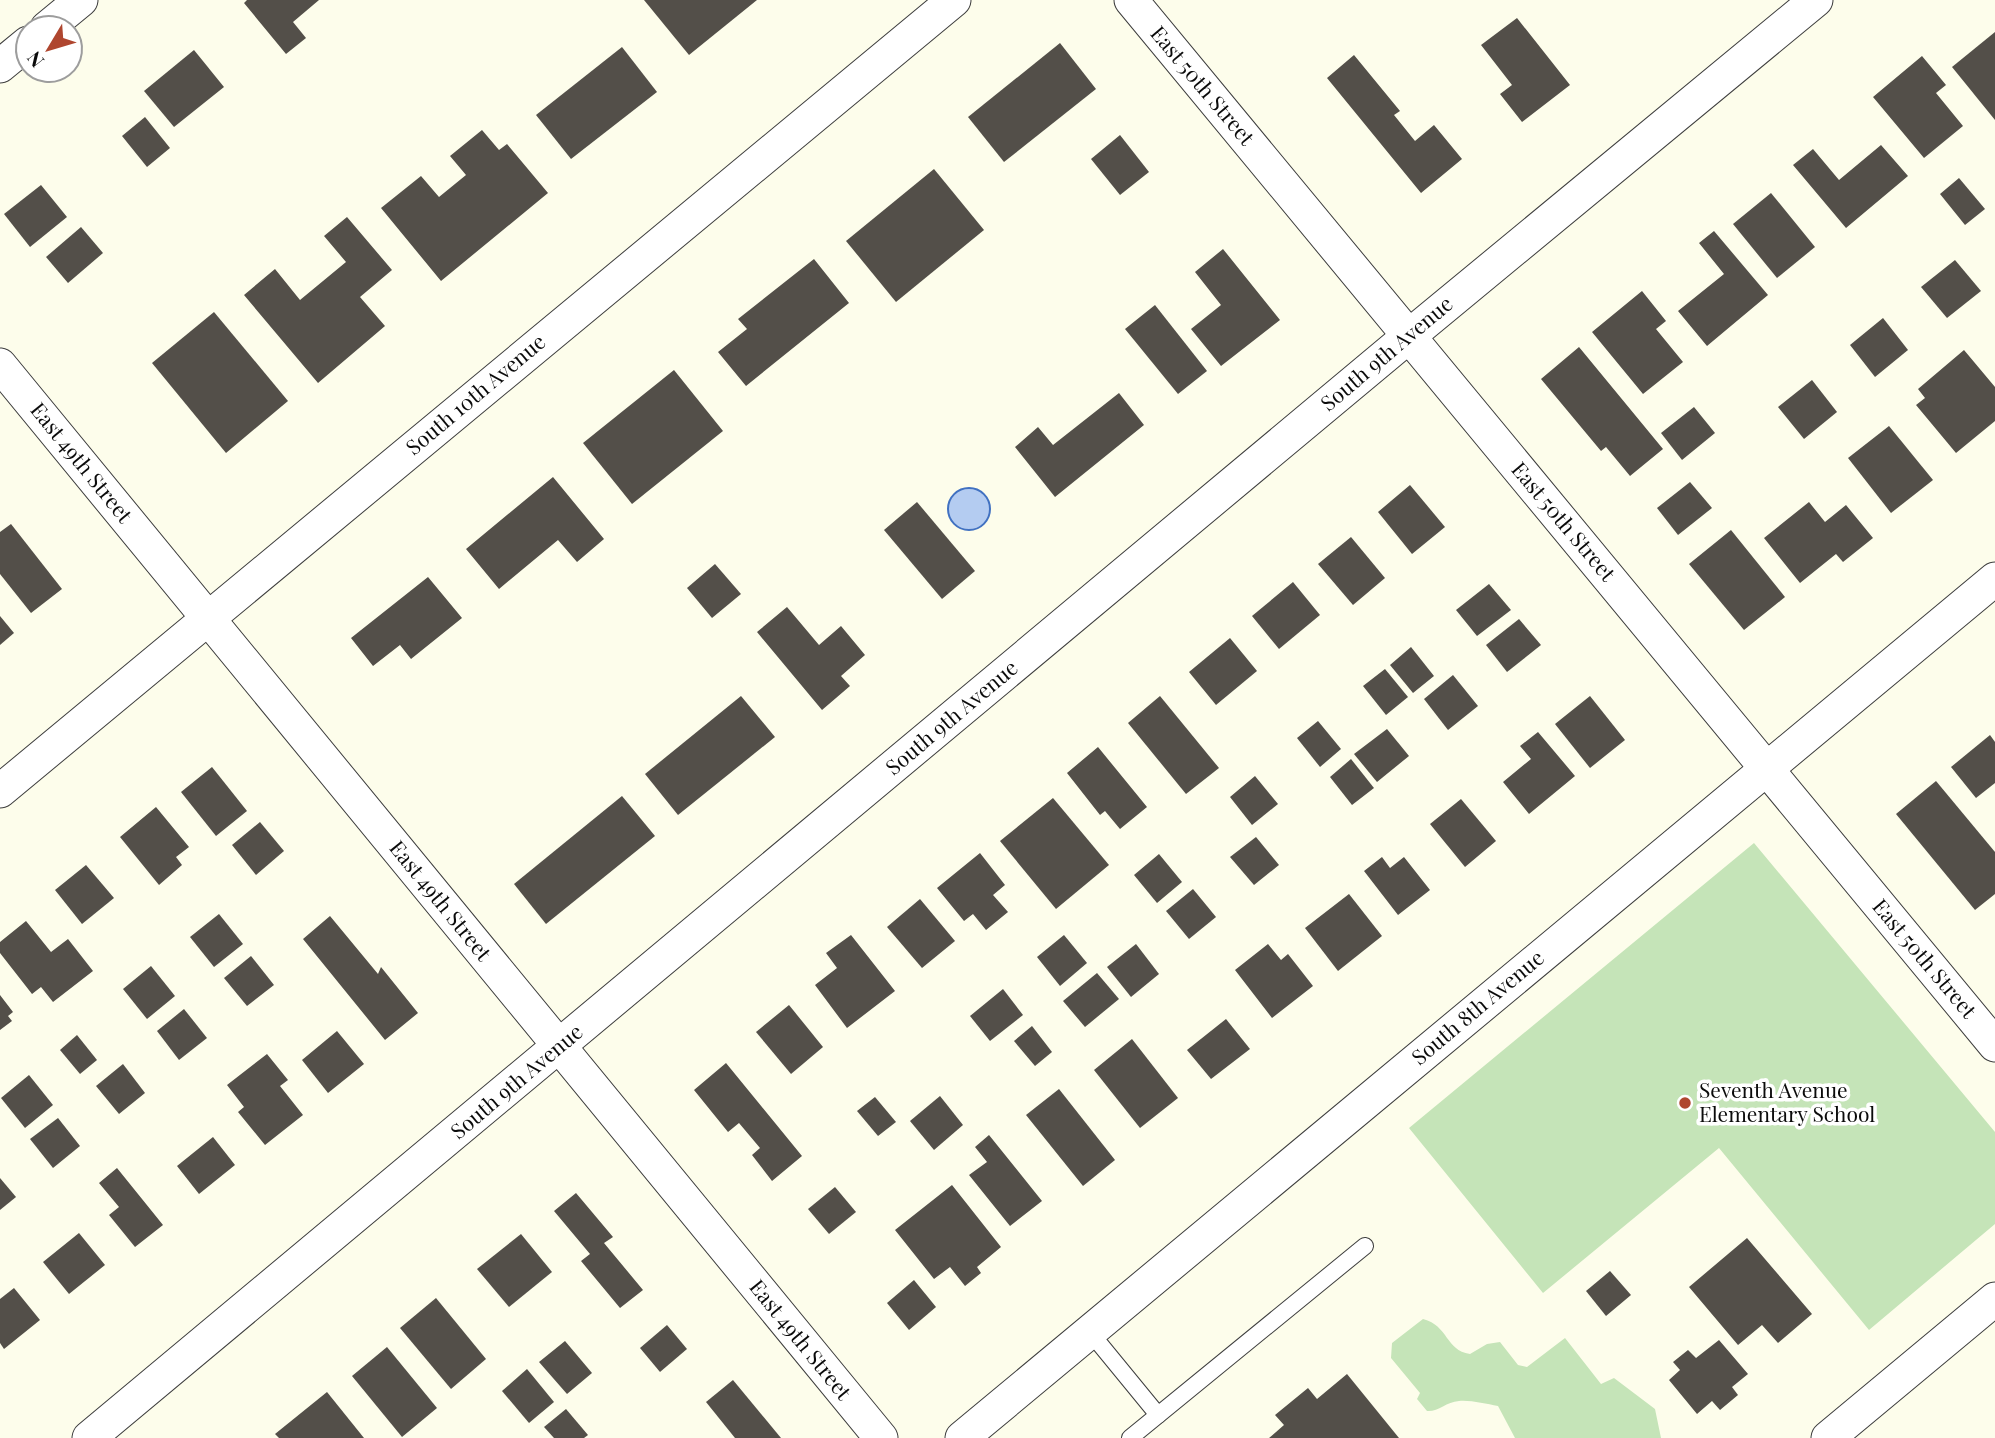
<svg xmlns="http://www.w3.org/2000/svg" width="1995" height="1438" font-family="'Playfair Display',serif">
<rect width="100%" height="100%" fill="#fdfdeb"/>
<g fill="#c5e4b8">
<polygon points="1754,843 1995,1132 1995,1224 1869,1330 1719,1148 1543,1293 1409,1128"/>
<path d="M1423,1319C1449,1326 1445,1350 1470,1354L1487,1344L1500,1342L1518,1365L1527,1367L1565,1338L1601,1384L1614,1378L1655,1409L1661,1438H1515L1498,1406C1486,1404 1471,1400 1459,1401C1446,1402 1438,1412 1427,1411L1417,1399L1420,1393L1391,1358L1392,1343Z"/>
</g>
<circle fill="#b4ccf1" stroke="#4171c1" stroke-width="2" cx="969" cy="509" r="21"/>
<g fill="#534f49">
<polygon points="247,0 319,0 293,22 306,38 286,54 244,3"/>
<polygon points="644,0 757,0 689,55"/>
<polygon points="1517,18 1570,85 1522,122 1500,94 1512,85 1481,45"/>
<polygon points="1995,32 1995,120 1952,67"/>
<polygon points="1060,43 1096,89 1004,162 968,117"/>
<polygon points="622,47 657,92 571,159 536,115"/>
<polygon points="194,50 224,87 174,127 144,91"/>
<polygon points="1354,55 1400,111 1394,115 1415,141 1434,125 1462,159 1421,193 1327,78"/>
<polygon points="1922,56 1946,85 1936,93 1963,126 1924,158 1873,97"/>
<polygon points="145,117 170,148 147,167 122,136"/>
<polygon points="482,130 499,150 507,144 548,193 441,281 381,208 421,176 439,197 466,175 450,156"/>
<polygon points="1120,135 1149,172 1120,195 1091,159"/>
<polygon points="1881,145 1908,176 1846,228 1793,165 1813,149 1839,180"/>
<polygon points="934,169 984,230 896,302 846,241"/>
<polygon points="1959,178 1985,209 1965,225 1940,194"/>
<polygon points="41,185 67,217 30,247 4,214"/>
<polygon points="1771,193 1815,247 1777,278 1733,224"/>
<polygon points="347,217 392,270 360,297 385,326 318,383 244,295 275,269 300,300 346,262 324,236"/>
<polygon points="81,227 103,253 68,283 46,257"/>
<polygon points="1714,231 1768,295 1707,346 1678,311 1724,274 1699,243"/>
<polygon points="1223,249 1280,320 1221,366 1191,329 1221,305 1195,272"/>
<polygon points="814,259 849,303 746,386 718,352 747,329 738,319"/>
<polygon points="1955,260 1981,291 1947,318 1921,287"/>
<polygon points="1642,291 1666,321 1656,329 1683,362 1643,394 1592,332"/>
<polygon points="1155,305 1207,371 1178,394 1125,329"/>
<polygon points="214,312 288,401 226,453 152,363"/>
<polygon points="1883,318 1908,350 1875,377 1850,345"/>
<polygon points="1579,347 1663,449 1630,476 1606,447 1601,451 1541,379"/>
<polygon points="1964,350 1995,387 1995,421 1956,453 1916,405 1925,398 1918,389"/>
<polygon points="674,370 723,431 632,504 583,443"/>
<polygon points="1812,380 1837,412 1804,439 1778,407"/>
<polygon points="1119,393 1144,425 1055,497 1015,447 1038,427 1053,445"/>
<polygon points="1694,407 1715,433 1682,460 1661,433"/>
<polygon points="1889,426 1933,480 1891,513 1848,458"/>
<polygon points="553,477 604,539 577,562 558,540 499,589 466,549"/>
<polygon points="1690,482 1712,508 1678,535 1657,508"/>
<polygon points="1410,485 1445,527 1412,554 1378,512"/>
<polygon points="917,502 975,571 942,599 884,530"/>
<polygon points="1809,502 1825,522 1846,505 1873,538 1843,562 1836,554 1800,583 1764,538"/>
<polygon points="11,524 62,589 31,613 0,574 0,532"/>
<polygon points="1731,530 1785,597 1744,630 1689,564"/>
<polygon points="1351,537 1385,578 1353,605 1318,564"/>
<polygon points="715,564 741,594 712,618 687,588"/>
<polygon points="428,577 462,618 411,659 400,645 373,666 351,638"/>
<polygon points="1293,582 1320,615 1279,649 1252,616"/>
<polygon points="1489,584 1511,610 1477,636 1456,610"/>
<polygon points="787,607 819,645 841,626 865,655 841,676 850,686 822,710 757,632"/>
<polygon points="0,616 14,633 0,645"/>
<polygon points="1519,619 1541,645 1507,672 1486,645"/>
<polygon points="1230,638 1257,671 1216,705 1189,672"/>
<polygon points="1411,647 1434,676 1413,693 1390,665"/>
<polygon points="1385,669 1408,697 1386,715 1363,686"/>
<polygon points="1453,675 1478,706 1448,730 1424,699"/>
<polygon points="741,696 775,737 678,815 645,774"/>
<polygon points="1160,696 1219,768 1186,794 1128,723"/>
<polygon points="1590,696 1625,740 1590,768 1555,724"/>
<polygon points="1318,721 1341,749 1320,767 1297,738"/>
<polygon points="1387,729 1409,756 1377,782 1354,754"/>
<polygon points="1538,732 1575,776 1529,814 1503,782 1531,759 1520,746"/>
<polygon points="1990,735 1995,742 1995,783 1976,798 1951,767"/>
<polygon points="1098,747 1147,807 1120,829 1105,811 1100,815 1067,773"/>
<polygon points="1351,759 1374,788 1352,805 1330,777"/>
<polygon points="212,767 247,811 216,836 181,792"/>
<polygon points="1255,776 1278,804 1252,825 1230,797"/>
<polygon points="1936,781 1995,852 1995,894 1975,910 1896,814"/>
<polygon points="622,796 655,836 546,924 514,884"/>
<polygon points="1053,798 1109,865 1056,909 1000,841"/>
<polygon points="1461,799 1496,841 1465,867 1430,824"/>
<polygon points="156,807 189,847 176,857 182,865 159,885 120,837"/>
<polygon points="260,822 284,851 256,875 232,845"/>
<polygon points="1256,837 1279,865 1254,885 1230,857"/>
<polygon points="980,853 1005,885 993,895 1008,912 986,930 973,914 964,921 937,888"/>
<polygon points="1159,854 1182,882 1157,903 1134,875"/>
<polygon points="1382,857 1390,868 1404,857 1430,890 1398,915 1364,871"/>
<polygon points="86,865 114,898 82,924 55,890"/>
<polygon points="1193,889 1216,917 1189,939 1166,911"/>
<polygon points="1349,894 1382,936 1338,971 1305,928"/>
<polygon points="920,899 955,941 922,968 887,927"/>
<polygon points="219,914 243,944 214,967 190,937"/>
<polygon points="330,916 378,974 381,967 418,1013 385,1040 303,939"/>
<polygon points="26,921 51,952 68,939 93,971 53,1002 41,987 32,994 0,953 0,942"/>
<polygon points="851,935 895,991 847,1028 815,985 837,968 826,953"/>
<polygon points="1064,935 1087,963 1060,986 1037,957"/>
<polygon points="1136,944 1159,974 1131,997 1107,967"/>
<polygon points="1268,944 1281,960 1288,954 1313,986 1272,1018 1235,970"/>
<polygon points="251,956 274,985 247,1006 224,978"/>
<polygon points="151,966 175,996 147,1019 123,989"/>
<polygon points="1097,973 1119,999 1085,1027 1063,1001"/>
<polygon points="1003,989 1023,1015 990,1041 970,1016"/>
<polygon points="0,995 13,1012 8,1016 12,1021 0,1030"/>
<polygon points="789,1005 823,1047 791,1074 756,1032"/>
<polygon points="184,1009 207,1038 179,1060 157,1031"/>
<polygon points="1226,1019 1250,1049 1211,1079 1187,1050"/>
<polygon points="1032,1026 1052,1052 1035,1066 1014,1041"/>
<polygon points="337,1031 364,1064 328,1093 302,1060"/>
<polygon points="77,1035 97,1060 80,1074 60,1050"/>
<polygon points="1132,1039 1178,1098 1140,1128 1094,1070"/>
<polygon points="267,1054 288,1080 280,1086 303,1115 265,1145 238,1112 244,1107 227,1085"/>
<polygon points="726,1063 802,1156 772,1181 752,1155 760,1148 739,1123 728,1132 694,1090"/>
<polygon points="123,1064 145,1093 119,1114 96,1086"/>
<polygon points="29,1075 53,1105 25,1128 1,1098"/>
<polygon points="1059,1089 1115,1160 1083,1186 1026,1115"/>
<polygon points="940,1096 963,1125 934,1150 910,1121"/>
<polygon points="875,1097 896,1122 878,1136 857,1111"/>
<polygon points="58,1118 80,1146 53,1168 30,1139"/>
<polygon points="989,1135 1042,1201 1010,1226 969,1175 987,1162 975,1147"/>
<polygon points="213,1137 235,1165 199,1194 177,1166"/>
<polygon points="117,1168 163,1225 135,1247 109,1215 119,1207 99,1183"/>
<polygon points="0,1178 16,1197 0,1210"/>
<polygon points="952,1185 1001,1247 977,1267 981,1273 965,1286 950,1267 934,1279 895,1230"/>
<polygon points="835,1187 856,1212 829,1234 808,1209"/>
<polygon points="576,1193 613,1237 604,1243 643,1290 620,1308 581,1261 590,1254 554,1211"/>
<polygon points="79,1233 105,1265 69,1294 43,1262"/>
<polygon points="521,1234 552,1272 509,1307 477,1269"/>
<polygon points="1747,1238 1812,1314 1778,1343 1762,1325 1738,1345 1689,1287"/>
<polygon points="1610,1271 1631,1295 1606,1316 1586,1291"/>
<polygon points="914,1280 936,1307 909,1330 887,1303"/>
<polygon points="14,1288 40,1320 4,1349 0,1343 0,1299"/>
<polygon points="436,1298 486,1359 451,1389 400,1328"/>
<polygon points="667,1325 687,1349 660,1372 640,1348"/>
<polygon points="1719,1340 1748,1374 1732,1387 1738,1395 1720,1410 1712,1401 1697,1414 1669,1380 1680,1370 1673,1362 1688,1350 1696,1358"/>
<polygon points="565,1341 592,1373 567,1394 539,1362"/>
<polygon points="387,1347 437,1408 402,1437 352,1376"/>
<polygon points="527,1369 554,1402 529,1423 502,1391"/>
<polygon points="1347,1374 1399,1438 1269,1438 1284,1425 1275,1415 1308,1388 1317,1399"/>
<polygon points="733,1380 781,1438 735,1438 706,1402"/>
<polygon points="327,1392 364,1438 279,1438 275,1434"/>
<polygon points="566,1409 588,1435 584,1438 554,1438 544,1427"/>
</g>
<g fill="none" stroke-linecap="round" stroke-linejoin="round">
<defs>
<g id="service">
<polyline points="1090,1332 1158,1415"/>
<polyline points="1130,1438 1365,1246"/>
</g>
<g id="minor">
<polyline points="1131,0 1995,1045"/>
<polyline points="47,28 81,0"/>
<polyline points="0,66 28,43"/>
<polyline points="0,365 881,1438"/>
<polyline points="0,791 954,0"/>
<polyline points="89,1438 1409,336 1816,0"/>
<polyline points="962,1438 1995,579"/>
<polyline points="1828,1438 1995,1299"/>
</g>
</defs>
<use href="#service" stroke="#3e3e3e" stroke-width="18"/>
<use href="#minor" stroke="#3e3e3e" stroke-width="35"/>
<use href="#service" stroke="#fff" stroke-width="16"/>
<use href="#minor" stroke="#fff" stroke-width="33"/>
</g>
<circle fill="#af462f" stroke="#fff" stroke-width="2.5" cx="1685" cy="1103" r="7"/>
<g text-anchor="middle" stroke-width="7" stroke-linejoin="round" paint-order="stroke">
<g font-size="21" fill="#0b0b0b" stroke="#fff">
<text transform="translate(1202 86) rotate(50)" y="7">East 50th Street</text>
<text transform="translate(1387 354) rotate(-40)" y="7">South 9th Avenue</text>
<text transform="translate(476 395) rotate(-40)" y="7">South 10th Avenue</text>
<text transform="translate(81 463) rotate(51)" y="7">East 49th Street</text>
<text transform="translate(1563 522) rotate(50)" y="7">East 50th Street</text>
<text transform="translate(952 718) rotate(-40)" y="7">South 9th Avenue</text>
<text transform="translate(440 901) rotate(51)" y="7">East 49th Street</text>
<text transform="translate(1924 959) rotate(50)" y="7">East 50th Street</text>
<text transform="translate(1478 1008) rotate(-40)" y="7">South 8th Avenue</text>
<text transform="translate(517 1082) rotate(-40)" y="7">South 9th Avenue</text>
<text transform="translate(800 1340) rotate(51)" y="7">East 49th Street</text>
</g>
<g font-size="21" fill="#0b0b0b" stroke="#fff" text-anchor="start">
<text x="1699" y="1098">Seventh Avenue<tspan x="1699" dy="24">Elementary School</tspan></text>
</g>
</g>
<g transform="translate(49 49) rotate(232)"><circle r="33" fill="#ffffff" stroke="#9d9d9d" stroke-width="2"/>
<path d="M0-5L12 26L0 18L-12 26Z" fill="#af462f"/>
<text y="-10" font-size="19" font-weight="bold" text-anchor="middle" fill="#0b0b0b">N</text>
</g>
</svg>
